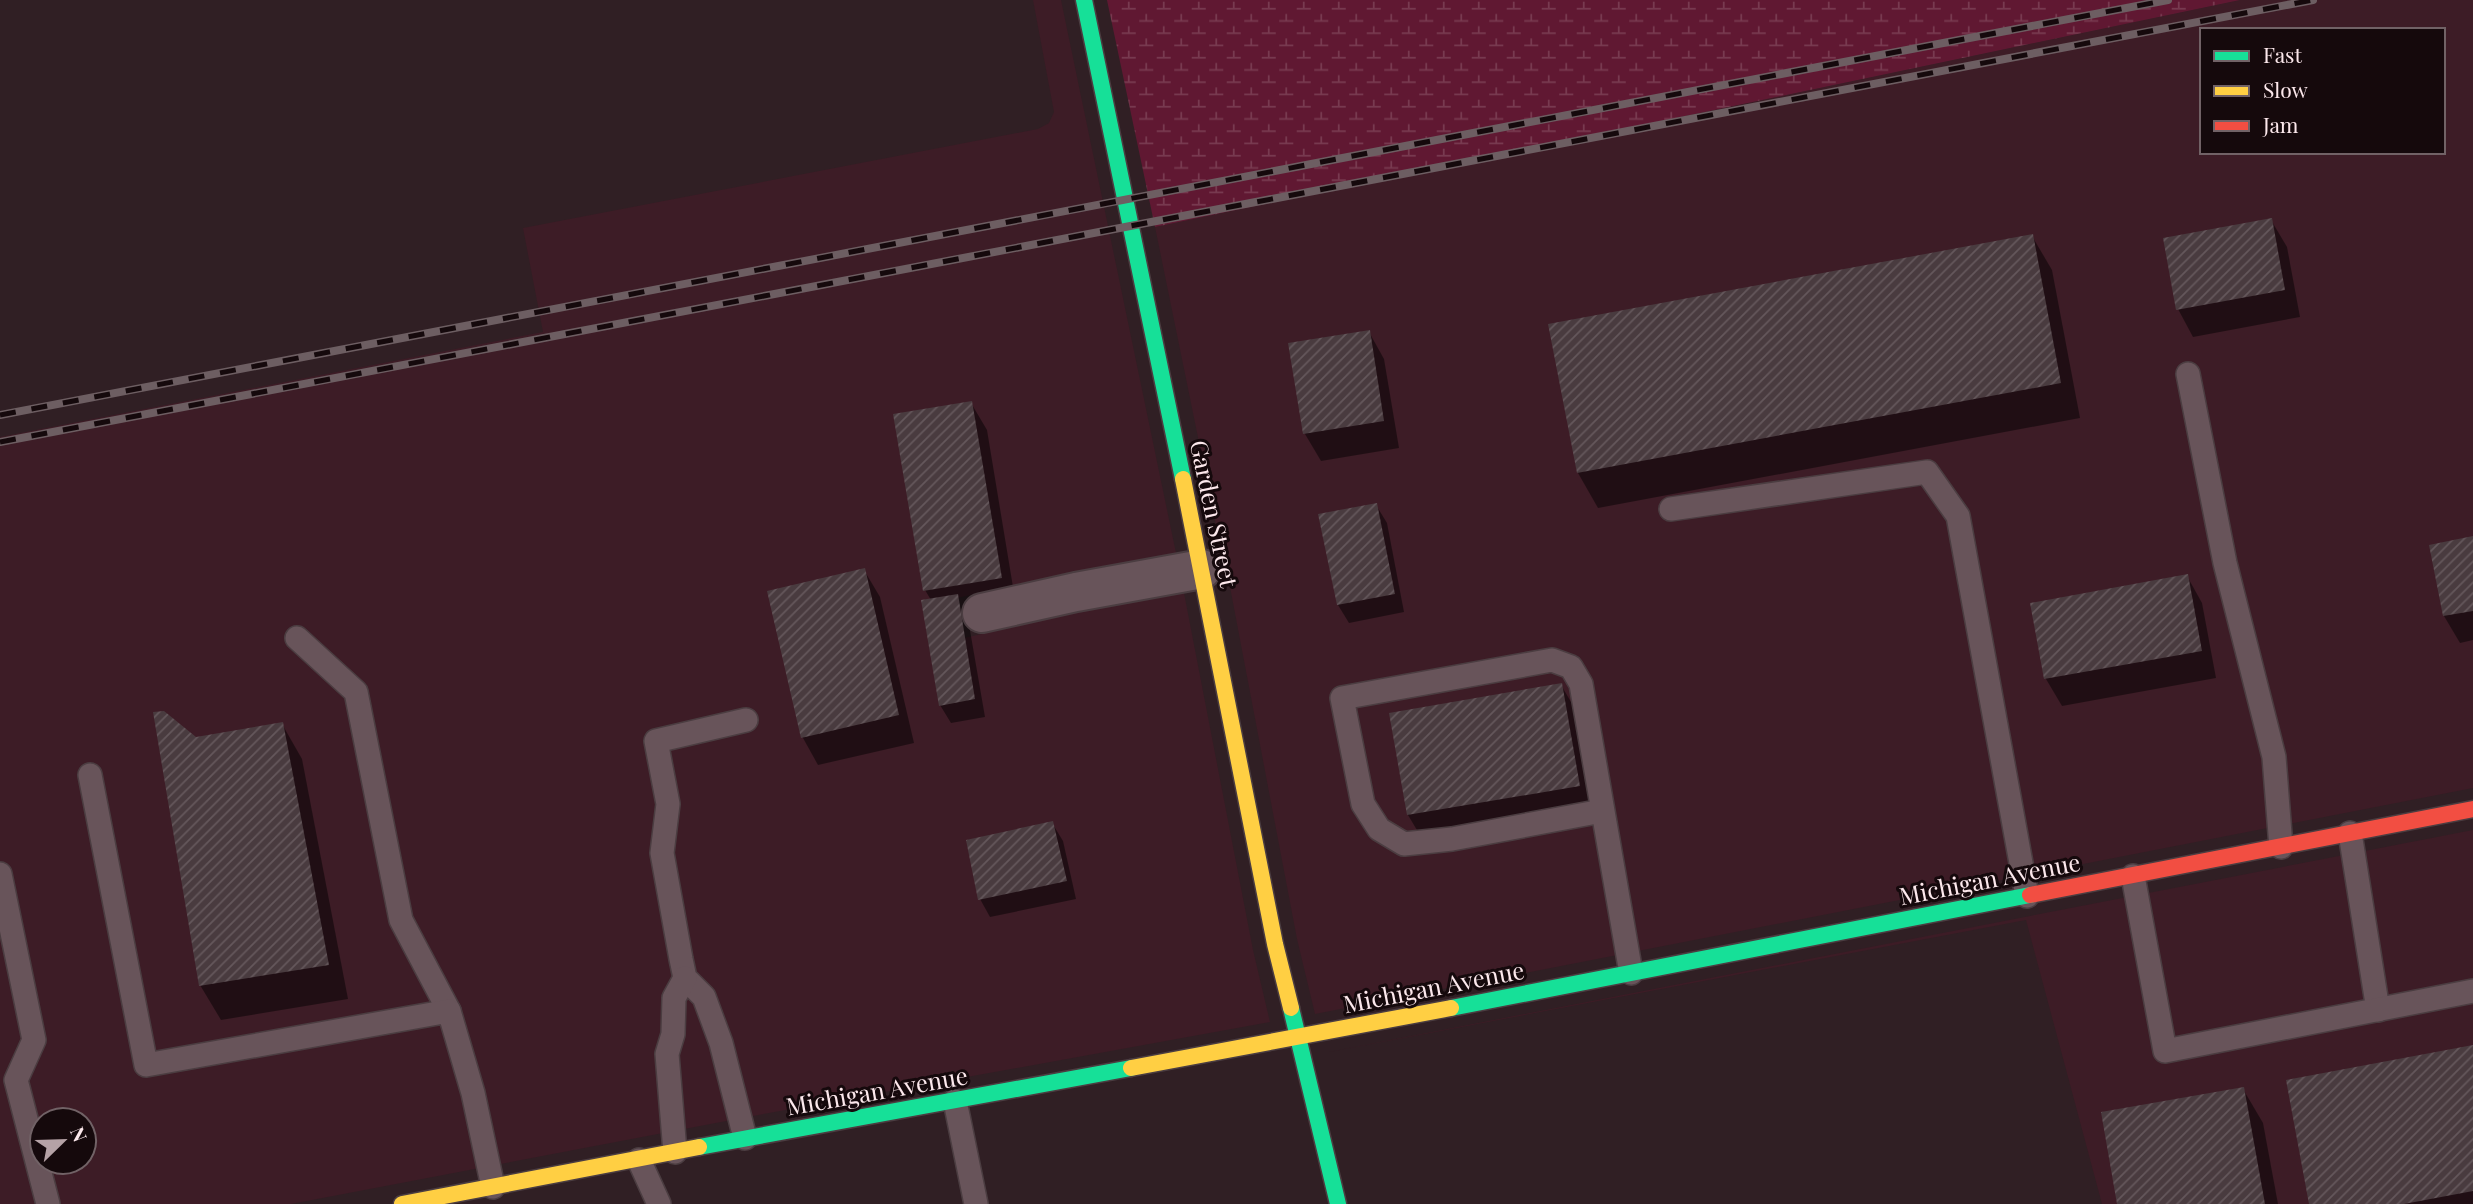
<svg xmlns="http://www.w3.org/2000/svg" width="2473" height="1204" font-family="'Playfair Display',serif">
<defs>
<pattern id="wetland-marsh" width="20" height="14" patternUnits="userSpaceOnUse" patternTransform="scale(1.75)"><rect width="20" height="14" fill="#601832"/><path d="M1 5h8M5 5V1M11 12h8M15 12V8" fill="none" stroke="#783a50"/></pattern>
<pattern id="building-hatch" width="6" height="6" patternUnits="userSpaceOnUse" patternTransform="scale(1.75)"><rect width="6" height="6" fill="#493b3f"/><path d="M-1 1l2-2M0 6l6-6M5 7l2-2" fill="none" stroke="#64575b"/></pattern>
</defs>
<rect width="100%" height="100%" fill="#301f24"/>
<g fill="#3d1c26" fill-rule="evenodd">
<path d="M1033,0H1061L1176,553L1073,572L957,598L964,638L1079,612L1184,593L1253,950L1270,1022L742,1118L291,1204H0V437L543,332L523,228L1038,129L1049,123L1054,112ZM42,1120H84V1162H42Z"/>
<path d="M2240,0H2473V788L1315,1014L1297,939L1222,545H1220L1155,227ZM2202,30H2443V152H2202Z"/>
<polygon points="2473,830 2473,1204 2102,1204 2026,920 1324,1053"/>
</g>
<polygon fill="url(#wetland-marsh)" points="1107,0 2240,0 1155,227"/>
<g fill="#0007">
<polygon points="2271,220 2287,247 2300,317 2193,337 2178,309"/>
<polygon points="2032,236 2052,270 2080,418 1598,508 1578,473 1550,325"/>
<polygon points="1369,332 1384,359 1399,448 1321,461 1305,434"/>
<polygon points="971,403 987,430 1016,605 967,613 985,717 951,723 940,705 931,600 925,590"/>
<polygon points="1376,505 1387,523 1404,612 1349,623 1338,605"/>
<polygon points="2473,538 2473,640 2460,643 2444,616 2431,546"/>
<polygon points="864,570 880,597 914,743 818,765 803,738 769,592"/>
<polygon points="2187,576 2202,603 2216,678 2062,706 2046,679 2032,604"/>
<polygon points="1561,685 1577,712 1594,813 1424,842 1408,815 1391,714"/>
<polygon points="282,724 302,759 348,999 221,1020 200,985"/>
<polygon points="1052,823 1063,841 1076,899 990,917 980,899"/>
<polygon points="2473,1047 2473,1204 2311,1204"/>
<polygon points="2243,1089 2263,1123 2278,1204 2119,1204"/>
</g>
<g fill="url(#building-hatch)">
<polygon points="2272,218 2285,290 2176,310 2163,238"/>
<polygon points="2033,234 2061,383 1577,473 1548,324"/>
<polygon points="1370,330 1384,421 1303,434 1288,343"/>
<polygon points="972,401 1002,578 923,591 893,414"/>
<polygon points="1377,503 1395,594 1337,605 1318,514"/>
<polygon points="2473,536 2473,611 2443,616 2429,545"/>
<polygon points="865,568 899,715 801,738 767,591"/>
<polygon points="2188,574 2202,651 2044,679 2030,603"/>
<polygon points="958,594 975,699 939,706 921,600"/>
<polygon points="1562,683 1580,786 1407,815 1389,713"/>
<polygon points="164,711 196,737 283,722 329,965 199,986 153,712"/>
<polygon points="1053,821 1067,881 978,900 966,840"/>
<polygon points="2473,1045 2473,1191 2404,1204 2309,1204 2286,1080"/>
<polygon points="2244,1087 2265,1204 2117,1204 2101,1112"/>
</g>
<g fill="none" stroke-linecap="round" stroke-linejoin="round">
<defs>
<g id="lane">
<polyline points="2188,374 2225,563 2274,757 2281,847"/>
<polyline points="1671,509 1927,472 1958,516 2027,896"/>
<polyline points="297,638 356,692 401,920 449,1011"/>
<polyline points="90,775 146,1065 449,1011 473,1093 493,1187"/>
<polyline points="1602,811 1452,839 1404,844 1379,829 1363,804 1342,698 1552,660 1571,667 1581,684 1631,973"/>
<polyline points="2350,833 2378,1010"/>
<polyline points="0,874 34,1040 16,1080 48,1204"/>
<polyline points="2133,876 2165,1051 2473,991"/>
<polyline points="955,1101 976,1204"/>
<polyline points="745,1138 721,1043 704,997 685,978 681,959 662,853 668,804 656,741 746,720"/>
<polyline points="675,1152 667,1054 673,1034 674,998 685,978"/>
<polyline points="639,1160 659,1204"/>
</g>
<polyline id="street" points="982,613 1076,592 1202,569"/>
<g id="fast">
<polyline points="1084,0 1183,479"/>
<polyline points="1291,1008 1338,1204"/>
<polyline points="1451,1008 2030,895"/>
<polyline points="699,1147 1131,1068"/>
</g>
<g id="slow">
<polyline points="1183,479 1275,944 1291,1008"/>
<polyline points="1131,1068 1451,1008"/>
<polyline points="402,1204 699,1147"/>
</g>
<polyline id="jam" points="2030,895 2473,809"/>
</defs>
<use href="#lane" stroke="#4b3d41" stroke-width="26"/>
<use href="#street" stroke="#4b3d41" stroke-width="42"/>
<use href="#fast" stroke="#4b3d41" stroke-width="19"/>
<use href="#slow" stroke="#4b3d41" stroke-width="19"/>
<use href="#jam" stroke="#4b3d41" stroke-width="19"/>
<use href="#lane" stroke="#68545a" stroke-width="23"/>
<use href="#street" stroke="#68545a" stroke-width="38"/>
<use href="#fast" stroke="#16e098" stroke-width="16"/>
<use href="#slow" stroke="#ffcf43" stroke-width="16"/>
<use href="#jam" stroke="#f24e42" stroke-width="16"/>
<defs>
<g id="rail">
<polyline points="0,415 2168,0"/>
<polyline points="0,442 2313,0"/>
</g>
</defs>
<use href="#rail" stroke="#6d5e62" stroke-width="8"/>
<use href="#rail" stroke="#15090c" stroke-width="5" stroke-dasharray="16" stroke-linecap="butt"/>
</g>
<g text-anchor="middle" stroke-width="6" stroke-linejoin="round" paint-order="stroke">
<g font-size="24" fill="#fce8ec" stroke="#15090c">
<text transform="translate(1213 514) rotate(78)" y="8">Garden Street</text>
<text transform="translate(1990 880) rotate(-11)" y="8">Michigan Avenue</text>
<text transform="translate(1434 988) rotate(-11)" y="8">Michigan Avenue</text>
<text transform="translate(877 1092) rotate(-10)" y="8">Michigan Avenue</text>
</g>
</g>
<rect x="2200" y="28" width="245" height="126" fill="#15090c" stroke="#716266" stroke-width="2"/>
<rect x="2214" y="51" width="35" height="10" fill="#16e098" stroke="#716266" stroke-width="2"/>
<text x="2263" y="63" font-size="21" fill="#fce8ec">Fast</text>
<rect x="2214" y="86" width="35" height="10" fill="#ffcf43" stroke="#716266" stroke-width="2"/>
<text x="2263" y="98" font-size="21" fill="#fce8ec">Slow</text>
<rect x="2214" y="121" width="35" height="10" fill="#f24e42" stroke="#716266" stroke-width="2"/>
<text x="2263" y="133" font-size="21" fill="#fce8ec">Jam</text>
<g transform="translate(63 1141) rotate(67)"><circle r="33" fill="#15090c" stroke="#716266" stroke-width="2"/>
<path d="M0-5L12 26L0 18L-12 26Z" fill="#b5a2a6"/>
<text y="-10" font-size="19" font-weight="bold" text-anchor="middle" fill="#fce8ec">N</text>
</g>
</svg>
